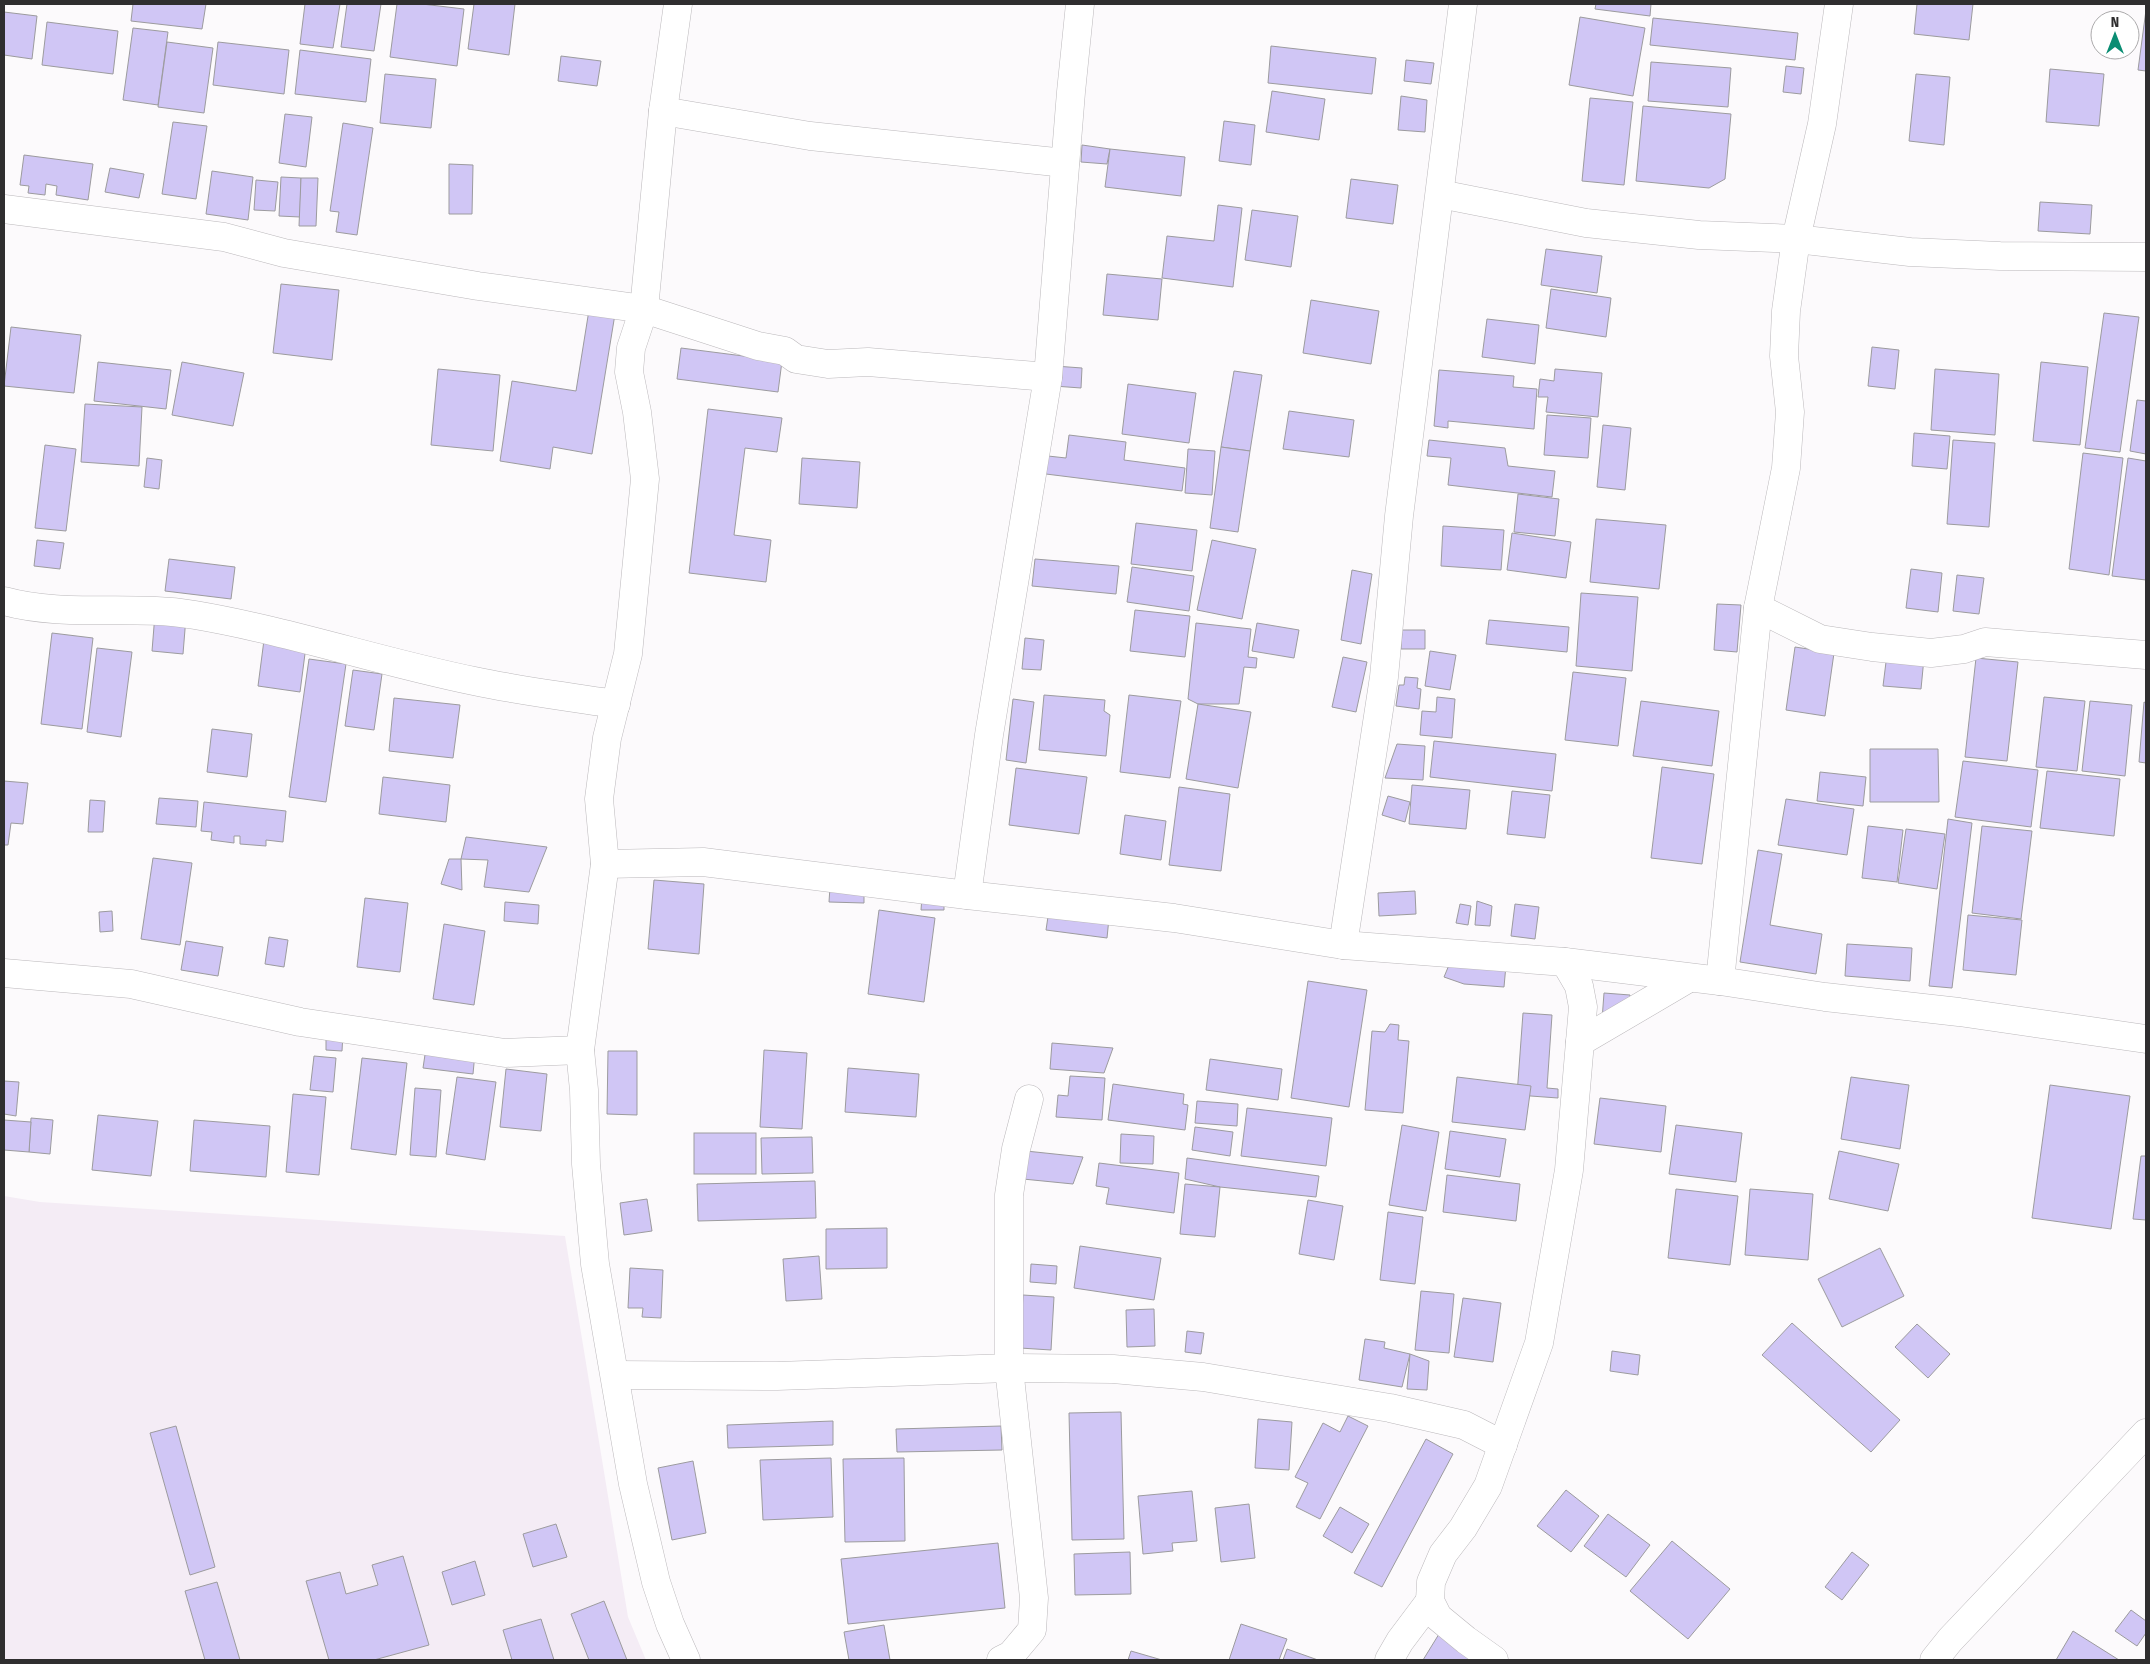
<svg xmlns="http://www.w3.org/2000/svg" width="2150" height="1664" font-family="'Fira Sans Condensed',sans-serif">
<rect width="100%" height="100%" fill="#fcfafc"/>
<polygon fill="#f4ecf5" points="4,1196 40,1202 565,1236 628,1617 646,1660 4,1660"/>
<g fill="#d0c6f5" stroke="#9c9b9e">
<polygon points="133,4 206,4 202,29 131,21"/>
<polygon points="305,4 340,4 333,48 300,44"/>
<polygon points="347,4 381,4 374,51 341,47"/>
<polygon points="397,4 422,4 464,9 457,66 390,57"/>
<polygon points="474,4 515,4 509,55 468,49"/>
<polygon points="1596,4 1651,4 1650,16 1595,9"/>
<polygon points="1917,4 1973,4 1969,40 1914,34"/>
<polygon points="2146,10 2146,71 2138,70"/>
<polygon points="4,12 37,16 32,59 4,55"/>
<polygon points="1580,17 1645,28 1633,96 1569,85"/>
<polygon points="1653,18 1798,33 1795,60 1650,45"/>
<polygon points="47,22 118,31 113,74 42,65"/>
<polygon points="133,28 168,32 158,105 123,100"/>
<polygon points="167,42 213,48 204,113 158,107"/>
<polygon points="218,42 289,50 284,94 213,85"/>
<polygon points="1271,46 1376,58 1372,94 1268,83"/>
<polygon points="300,50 371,59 366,102 295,94"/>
<polygon points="561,56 601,61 597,86 558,81"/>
<polygon points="1406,60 1434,63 1431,84 1404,81"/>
<polygon points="1651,62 1731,68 1728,107 1648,101"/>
<polygon points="1786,66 1804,68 1801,94 1783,92"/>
<polygon points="2050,69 2104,74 2099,126 2046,122"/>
<polygon points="385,74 436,79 431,128 380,123"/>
<polygon points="1916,74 1950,77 1944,145 1909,141"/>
<polygon points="1272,91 1325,99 1319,140 1266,132"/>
<polygon points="1401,96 1427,100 1425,132 1398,130"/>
<polygon points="1590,98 1633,102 1624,185 1582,181"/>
<polygon points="1643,106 1731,114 1725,179 1709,188 1636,181"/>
<polygon points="285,114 312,117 306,167 279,163"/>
<polygon points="1224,121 1255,125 1251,165 1219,161"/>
<polygon points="173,122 207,126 196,199 162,194"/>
<polygon points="343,123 373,128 357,235 336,232 339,212 330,211"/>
<polygon points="1082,145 1110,149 1107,164 1081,162"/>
<polygon points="1110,149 1185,157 1181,196 1105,187"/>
<polygon points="24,155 93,164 88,200 56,195 57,186 46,184 45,195 28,193 29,186 20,185"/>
<polygon points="449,164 473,165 472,214 449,214"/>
<polygon points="110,168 144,174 139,198 105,192"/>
<polygon points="212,171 253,177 248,220 206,214"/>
<polygon points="281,177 301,178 300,217 279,216"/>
<polygon points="301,178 318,178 316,226 299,226"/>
<polygon points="1351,179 1398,185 1393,224 1346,218"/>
<polygon points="256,180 278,182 275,211 254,210"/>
<polygon points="2040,202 2092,205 2090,234 2038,231"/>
<polygon points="1218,205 1242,208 1233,287 1162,278 1167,236 1214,241"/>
<polygon points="1252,210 1298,216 1291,267 1245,260"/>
<polygon points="1546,249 1602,256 1597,293 1541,285"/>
<polygon points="1107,274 1162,279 1158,320 1103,315"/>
<polygon points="281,284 339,290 332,360 273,353"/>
<polygon points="1551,289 1611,298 1606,337 1546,328"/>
<polygon points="1311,300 1379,311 1371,364 1303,353"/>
<polygon points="589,310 615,314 592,454 553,447 550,469 500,461 512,381 576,391"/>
<polygon points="2104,313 2139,317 2120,452 2085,448"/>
<polygon points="1487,319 1539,325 1535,364 1482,357"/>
<polygon points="11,327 81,335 74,393 4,386"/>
<polygon points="1872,347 1899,350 1895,389 1868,386"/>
<polygon points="681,348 782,361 778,392 677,379"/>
<polygon points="98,362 171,370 166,409 94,401"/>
<polygon points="182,362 244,373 233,426 172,415"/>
<polygon points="2041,362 2088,367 2080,445 2033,441"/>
<polygon points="1055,366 1082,368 1081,388 1054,386"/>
<polygon points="438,369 500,375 493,451 431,445"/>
<polygon points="1555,369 1602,373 1598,417 1546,412 1548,397 1538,397 1540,379 1554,381"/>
<polygon points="1935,369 1999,374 1995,435 1931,430"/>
<polygon points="1439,370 1514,376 1513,387 1537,389 1534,429 1448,421 1448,428 1434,426"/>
<polygon points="1234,371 1262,375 1250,451 1221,447"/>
<polygon points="1128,384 1196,393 1189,443 1122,434"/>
<polygon points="2137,400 2146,401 2146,454 2130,451"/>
<polygon points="85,404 142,407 139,466 81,462"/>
<polygon points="708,409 782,418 777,452 745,448 734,535 771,540 766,582 689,573"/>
<polygon points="1289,411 1354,420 1349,457 1283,449"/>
<polygon points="1547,415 1591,418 1588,458 1544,455"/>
<polygon points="1603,425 1631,428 1625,490 1597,487"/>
<polygon points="1914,433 1950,436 1947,469 1912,466"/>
<polygon points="1069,435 1126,442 1124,460 1185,468 1182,491 1046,474 1048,456 1066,458"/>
<polygon points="1429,440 1505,448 1508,466 1555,471 1552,497 1448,485 1451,458 1427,456"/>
<polygon points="1953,440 1995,443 1989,527 1947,524"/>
<polygon points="45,445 76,449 66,531 35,528"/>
<polygon points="1221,447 1250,451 1238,532 1210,528"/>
<polygon points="1188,449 1215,451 1212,495 1185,493"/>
<polygon points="2083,453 2123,458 2109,575 2069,569"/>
<polygon points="147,458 162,460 159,489 144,487"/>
<polygon points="802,458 860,462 857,508 799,504"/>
<polygon points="2128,458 2146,461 2146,580 2112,576"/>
<polygon points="1518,494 1559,499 1555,536 1514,532"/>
<polygon points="1596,519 1666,525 1659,589 1590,582"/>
<polygon points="1136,523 1197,530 1192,571 1131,564"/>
<polygon points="1443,526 1504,530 1501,570 1441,566"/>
<polygon points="1512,533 1571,542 1566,578 1507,570"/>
<polygon points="37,540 64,543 60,569 34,566"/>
<polygon points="1212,540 1256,549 1242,619 1197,610"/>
<polygon points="169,559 235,567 231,599 165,591"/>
<polygon points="1035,559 1119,566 1116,594 1032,586"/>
<polygon points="1132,567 1194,576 1189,611 1127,602"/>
<polygon points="1911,569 1942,573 1938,612 1906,608"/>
<polygon points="1352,570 1372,574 1361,644 1341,640"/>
<polygon points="1957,575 1984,578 1979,614 1953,611"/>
<polygon points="1581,593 1638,597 1632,671 1576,666"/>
<polygon points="1717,604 1741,605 1737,652 1714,650"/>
<polygon points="1135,610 1190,616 1185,657 1130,651"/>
<polygon points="155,614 186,617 183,654 152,651"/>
<polygon points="1489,620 1569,627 1567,652 1486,644"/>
<polygon points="1196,623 1251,629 1248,657 1257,658 1256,668 1244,667 1239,704 1198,704 1188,699"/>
<polygon points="1257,623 1299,630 1294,658 1252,651"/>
<polygon points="1402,630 1425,630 1425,649 1401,649"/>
<polygon points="52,633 93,638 82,729 41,724"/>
<polygon points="1025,638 1044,640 1041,670 1022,669"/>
<polygon points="264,640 306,646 300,692 258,686"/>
<polygon points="1795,647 1834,653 1825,716 1786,710"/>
<polygon points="97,648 132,652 121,737 87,732"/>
<polygon points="1430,651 1456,655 1450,690 1425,686"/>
<polygon points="1887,654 1924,658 1921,689 1883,686"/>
<polygon points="1343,657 1367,662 1356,712 1332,707"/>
<polygon points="1976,658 2018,662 2007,761 1965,757"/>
<polygon points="309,659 346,664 326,802 289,797"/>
<polygon points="353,670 382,674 374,730 345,726"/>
<polygon points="1573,672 1626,678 1618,746 1565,740"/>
<polygon points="1405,677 1418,678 1417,688 1421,689 1419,709 1396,706 1399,685 1404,685"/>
<polygon points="1044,695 1105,700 1104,711 1110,715 1106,756 1039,750"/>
<polygon points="1129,695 1181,701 1170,778 1120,772"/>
<polygon points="1437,697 1455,699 1452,738 1420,735 1422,711 1436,712"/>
<polygon points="2044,697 2085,701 2077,771 2036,767"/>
<polygon points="394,698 460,705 453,758 389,751"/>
<polygon points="1013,699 1034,702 1026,763 1006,760"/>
<polygon points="1641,701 1719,711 1712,766 1633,756"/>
<polygon points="2090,701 2132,705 2125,776 2082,771"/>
<polygon points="2144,702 2146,703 2146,763 2139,762"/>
<polygon points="1198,704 1251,712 1238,788 1186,779"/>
<polygon points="212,729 252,734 247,777 207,772"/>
<polygon points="1434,741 1556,754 1552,791 1430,777"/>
<polygon points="1397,744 1425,746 1423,780 1385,778"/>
<polygon points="1870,749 1938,749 1939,802 1870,802"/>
<polygon points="1963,761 2038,770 2031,827 1955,817"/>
<polygon points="1662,767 1714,774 1702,864 1651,858"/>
<polygon points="1016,768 1087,777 1079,834 1009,825"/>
<polygon points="2047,771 2120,779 2114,836 2040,828"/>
<polygon points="1820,772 1866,777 1863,806 1817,801"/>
<polygon points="383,777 450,785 446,822 379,814"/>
<polygon points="4,781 28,783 23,824 11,823 8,845 4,845"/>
<polygon points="1412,785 1470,790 1466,829 1409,824"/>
<polygon points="1179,787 1230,794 1221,871 1169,865"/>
<polygon points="1512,791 1550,795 1545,838 1507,834"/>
<polygon points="1388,796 1410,802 1405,822 1382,815"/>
<polygon points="159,798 198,801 196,827 156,824"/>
<polygon points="1786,799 1854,809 1847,855 1778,845"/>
<polygon points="90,800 105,801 103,832 88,832"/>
<polygon points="204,802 286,811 283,842 266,840 266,846 240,844 240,836 234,836 234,843 211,840 212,832 201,831"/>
<polygon points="1125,815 1166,821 1161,860 1120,854"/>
<polygon points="1948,819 1972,823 1952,988 1929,986"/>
<polygon points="1868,826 1903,830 1897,882 1862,878"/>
<polygon points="1982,826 2032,831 2021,919 1972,913"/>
<polygon points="1906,829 1945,834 1937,889 1898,883"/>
<polygon points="466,837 547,847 529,892 484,887 488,860 461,859"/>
<polygon points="1758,850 1782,854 1770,925 1822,934 1816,974 1740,962"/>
<polygon points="153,858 192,863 180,945 141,939"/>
<polygon points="449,859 461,859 462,890 441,884"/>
<polygon points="654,880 704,884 699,954 648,949"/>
<polygon points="830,887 864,889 864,903 829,902"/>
<polygon points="1415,891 1416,914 1379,916 1378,893"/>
<polygon points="922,896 944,897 944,910 921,910"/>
<polygon points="365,898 408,903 400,972 357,967"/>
<polygon points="1477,901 1492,906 1490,926 1475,925"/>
<polygon points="505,902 539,905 538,924 504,921"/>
<polygon points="1460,904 1471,906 1468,925 1456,923"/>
<polygon points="1515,904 1539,907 1535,939 1511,936"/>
<polygon points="879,910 935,918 924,1002 868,994"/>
<polygon points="1049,910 1109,918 1107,938 1046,930"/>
<polygon points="112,911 113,931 100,932 99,912"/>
<polygon points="1968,915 2022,920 2016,975 1963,970"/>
<polygon points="444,924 485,931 474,1005 433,999"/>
<polygon points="269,937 288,940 284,967 265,964"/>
<polygon points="186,941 223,947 218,976 181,970"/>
<polygon points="1847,944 1912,948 1910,981 1845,976"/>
<polygon points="1449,965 1506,965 1504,987 1464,984 1444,977"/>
<polygon points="1308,981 1367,990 1349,1107 1291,1098"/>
<polygon points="1604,993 1630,995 1628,1022 1602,1020"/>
<polygon points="1523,1013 1552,1015 1547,1088 1558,1089 1558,1098 1517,1095"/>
<polygon points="1390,1024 1399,1025 1398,1040 1409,1041 1403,1113 1365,1110 1372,1031 1385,1032"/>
<polygon points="326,1033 343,1033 342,1051 326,1050"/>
<polygon points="1052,1043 1113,1048 1104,1073 1050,1069"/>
<polygon points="426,1048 475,1053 473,1074 423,1068"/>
<polygon points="764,1050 807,1053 802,1129 760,1127"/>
<polygon points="608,1051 637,1051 637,1115 607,1114"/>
<polygon points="314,1056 336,1058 333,1092 310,1090"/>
<polygon points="362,1058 407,1063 396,1155 351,1149"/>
<polygon points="1210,1059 1282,1069 1278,1100 1206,1090"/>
<polygon points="848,1068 919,1074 916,1117 845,1112"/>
<polygon points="506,1069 547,1074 541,1131 500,1127"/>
<polygon points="1070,1076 1105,1078 1102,1120 1056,1117 1058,1095 1068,1096"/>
<polygon points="457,1077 496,1082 485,1160 446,1154"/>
<polygon points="1457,1077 1531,1086 1525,1130 1452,1122"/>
<polygon points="1851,1077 1909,1085 1900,1149 1841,1139"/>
<polygon points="4,1081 19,1082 16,1116 4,1114"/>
<polygon points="1113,1084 1184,1094 1183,1104 1188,1105 1185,1130 1108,1120"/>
<polygon points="2050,1085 2130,1096 2111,1229 2032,1218"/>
<polygon points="415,1088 441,1090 436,1157 410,1155"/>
<polygon points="293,1094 326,1097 319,1175 286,1172"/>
<polygon points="1600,1098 1666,1106 1661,1152 1594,1144"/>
<polygon points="1197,1101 1238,1104 1237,1126 1195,1123"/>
<polygon points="1247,1108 1332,1118 1326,1166 1241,1156"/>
<polygon points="98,1115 158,1121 151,1176 92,1170"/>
<polygon points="31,1118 53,1120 50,1154 29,1152"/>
<polygon points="4,1120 31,1122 29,1152 4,1150"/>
<polygon points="194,1120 270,1126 266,1177 190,1171"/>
<polygon points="1402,1125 1439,1132 1426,1211 1389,1205"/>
<polygon points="1676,1125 1742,1133 1736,1182 1669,1174"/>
<polygon points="1195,1127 1233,1132 1230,1156 1192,1150"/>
<polygon points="1450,1131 1506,1139 1500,1177 1445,1169"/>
<rect x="694" y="1133" width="62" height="41"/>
<polygon points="1121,1134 1154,1136 1153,1164 1120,1163"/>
<polygon points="812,1137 813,1173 762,1174 761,1138"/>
<polygon points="1026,1151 1083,1157 1073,1184 1023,1179"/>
<polygon points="1839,1151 1899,1164 1888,1211 1829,1199"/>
<polygon points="2141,1156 2146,1156 2146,1220 2133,1219"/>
<polygon points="1187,1158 1319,1176 1316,1197 1220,1187 1185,1179"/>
<polygon points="1099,1163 1179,1173 1174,1213 1106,1204 1109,1188 1096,1186"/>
<polygon points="1447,1175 1520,1184 1516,1221 1443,1212"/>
<polygon points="815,1181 816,1218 698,1221 697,1184"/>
<polygon points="1185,1184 1220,1187 1215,1237 1180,1234"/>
<polygon points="1676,1189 1738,1196 1730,1265 1668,1258"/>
<polygon points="1750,1189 1813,1194 1808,1260 1745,1255"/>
<polygon points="647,1199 652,1231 624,1235 620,1203"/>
<polygon points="1308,1200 1343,1206 1334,1260 1299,1254"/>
<polygon points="1388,1212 1423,1217 1415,1284 1380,1280"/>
<polygon points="887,1228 887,1268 826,1269 826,1229"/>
<polygon points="1080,1246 1161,1258 1154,1300 1074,1288"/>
<polygon points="1880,1248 1904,1296 1842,1327 1818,1279"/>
<polygon points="819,1256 822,1299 786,1301 783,1259"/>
<polygon points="1031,1264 1057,1266 1056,1284 1030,1282"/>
<polygon points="630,1268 663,1270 661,1318 642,1317 643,1308 628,1308"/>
<polygon points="1421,1291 1454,1294 1449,1353 1415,1350"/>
<polygon points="1023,1295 1054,1297 1051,1350 1020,1348"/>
<polygon points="1463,1298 1501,1303 1493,1362 1454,1357"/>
<polygon points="1154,1309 1155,1346 1127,1347 1126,1310"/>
<polygon points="1792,1323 1900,1420 1871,1452 1762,1355"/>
<polygon points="1917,1324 1950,1354 1928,1378 1895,1347"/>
<polygon points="1187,1331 1204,1333 1201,1354 1185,1352"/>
<polygon points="1365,1339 1385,1342 1384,1348 1410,1354 1402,1387 1359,1380"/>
<polygon points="1612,1351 1640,1355 1638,1375 1610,1371"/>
<polygon points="1410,1354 1429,1361 1427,1390 1407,1389"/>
<polygon points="1121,1412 1124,1539 1072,1540 1069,1413"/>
<polygon points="1348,1416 1368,1426 1320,1519 1296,1507 1308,1483 1295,1477 1323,1423 1340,1432"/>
<polygon points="1258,1419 1292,1422 1289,1470 1255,1468"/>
<polygon points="833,1421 833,1445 728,1448 727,1425"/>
<polygon points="176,1426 215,1567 190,1575 150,1433"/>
<polygon points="1001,1426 1002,1450 897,1452 896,1429"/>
<polygon points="1426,1439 1453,1454 1382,1587 1354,1573"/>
<polygon points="831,1458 833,1517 763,1520 760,1460"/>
<polygon points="904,1458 905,1541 845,1542 843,1459"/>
<polygon points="693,1461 706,1533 672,1540 658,1468"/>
<polygon points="1566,1490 1599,1516 1571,1552 1537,1526"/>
<polygon points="1192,1491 1197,1541 1172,1543 1173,1551 1143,1554 1138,1496"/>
<polygon points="1249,1504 1255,1558 1221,1562 1215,1508"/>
<polygon points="1340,1507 1369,1524 1352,1553 1323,1536"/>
<polygon points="1608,1514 1650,1545 1626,1577 1584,1546"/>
<polygon points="556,1524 567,1557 533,1567 523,1534"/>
<polygon points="1672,1541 1730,1589 1688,1639 1630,1591"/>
<polygon points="998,1543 1005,1608 848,1624 841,1559"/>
<polygon points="1130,1552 1131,1594 1075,1595 1074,1554"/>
<polygon points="1852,1552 1869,1565 1842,1600 1825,1587"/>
<polygon points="403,1556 429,1645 374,1660 329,1660 306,1581 340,1572 346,1594 378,1585 372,1565"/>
<polygon points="475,1561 485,1595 452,1605 442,1572"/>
<polygon points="217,1582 240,1660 205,1660 185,1591"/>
<polygon points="604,1601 627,1660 589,1660 571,1614"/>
<polygon points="2131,1610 2146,1621 2146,1633 2137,1646 2115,1631"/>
<polygon points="541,1619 554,1660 512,1660 503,1630"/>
<polygon points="1241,1624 1287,1639 1279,1660 1229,1660"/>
<polygon points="884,1625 890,1660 849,1660 844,1632"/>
<polygon points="2073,1631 2119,1660 2056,1660"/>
<polygon points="1439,1634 1478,1660 1423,1660"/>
<polygon points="1287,1649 1318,1660 1283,1660"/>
<polygon points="1131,1651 1162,1660 1128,1660"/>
</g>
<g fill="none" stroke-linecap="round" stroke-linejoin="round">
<defs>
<g id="street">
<polyline points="678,4 663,111 644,309 631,348 629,372 637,412 645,479 628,654 607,738 599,799 605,864 580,1050 584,1090 586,1164 595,1264 633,1484 656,1582 670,1624 686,1660"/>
<polyline points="663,111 810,136 1065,163"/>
<polyline points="1440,194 1586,223 1699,235 1796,239 1910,252 2000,256 2146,257"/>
<polyline points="4,209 224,237 284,253 478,286 644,309 758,346 785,351 796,359 828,364 868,362 1048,377"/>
<path d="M4,601C65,618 132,604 195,615C289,631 381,662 474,681C521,691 569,697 616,704"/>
<polyline points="1758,608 1820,639 1872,647 1931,653 1964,649 1985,642 2146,655"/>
<polyline points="605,864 703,862 967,895 1174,918 1343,945 1565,962 1720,981 1825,997 1959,1012 2146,1039"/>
<polyline points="967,895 989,735 1048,377 1071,92 1080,4"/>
<polyline points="1343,945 1384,677 1399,516 1463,4"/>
<polyline points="4,973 131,984 300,1022 505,1053 580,1050"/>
<polyline points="1720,981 1758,608 1786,468 1790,412 1784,356 1786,311 1796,239 1822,124 1839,4"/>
<polyline points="1580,1042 1689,978"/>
<polyline points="615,1375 777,1376 1009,1368 1113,1369 1203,1377 1390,1408 1464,1425 1503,1445"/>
<polyline points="1001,1660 1011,1655 1032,1630 1034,1598 1009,1368 1009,1195 1016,1149 1029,1099"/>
<polyline points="1389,1660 1400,1641 1430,1601"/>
<polyline points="1494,1660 1466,1640 1438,1617 1430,1601 1431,1582 1443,1554 1463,1528 1488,1486 1539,1343 1569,1170 1583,1007 1579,986 1565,962"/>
</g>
<polyline id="secondary" points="1934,1660 1950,1640 2146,1433"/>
</defs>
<use href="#street" stroke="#bbb8bb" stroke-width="29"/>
<use href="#secondary" stroke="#bbb8bb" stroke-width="29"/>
<use href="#street" stroke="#fff" stroke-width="28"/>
<use href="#secondary" stroke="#fff" stroke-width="28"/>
</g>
<rect width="2150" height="1664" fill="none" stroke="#2f2e2f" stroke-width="10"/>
<g transform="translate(2115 35)"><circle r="24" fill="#ffffff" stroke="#acabac"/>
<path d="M0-4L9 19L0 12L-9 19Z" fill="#0a8d73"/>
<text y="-8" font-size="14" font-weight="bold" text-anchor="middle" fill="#2f2e2f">N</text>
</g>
</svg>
